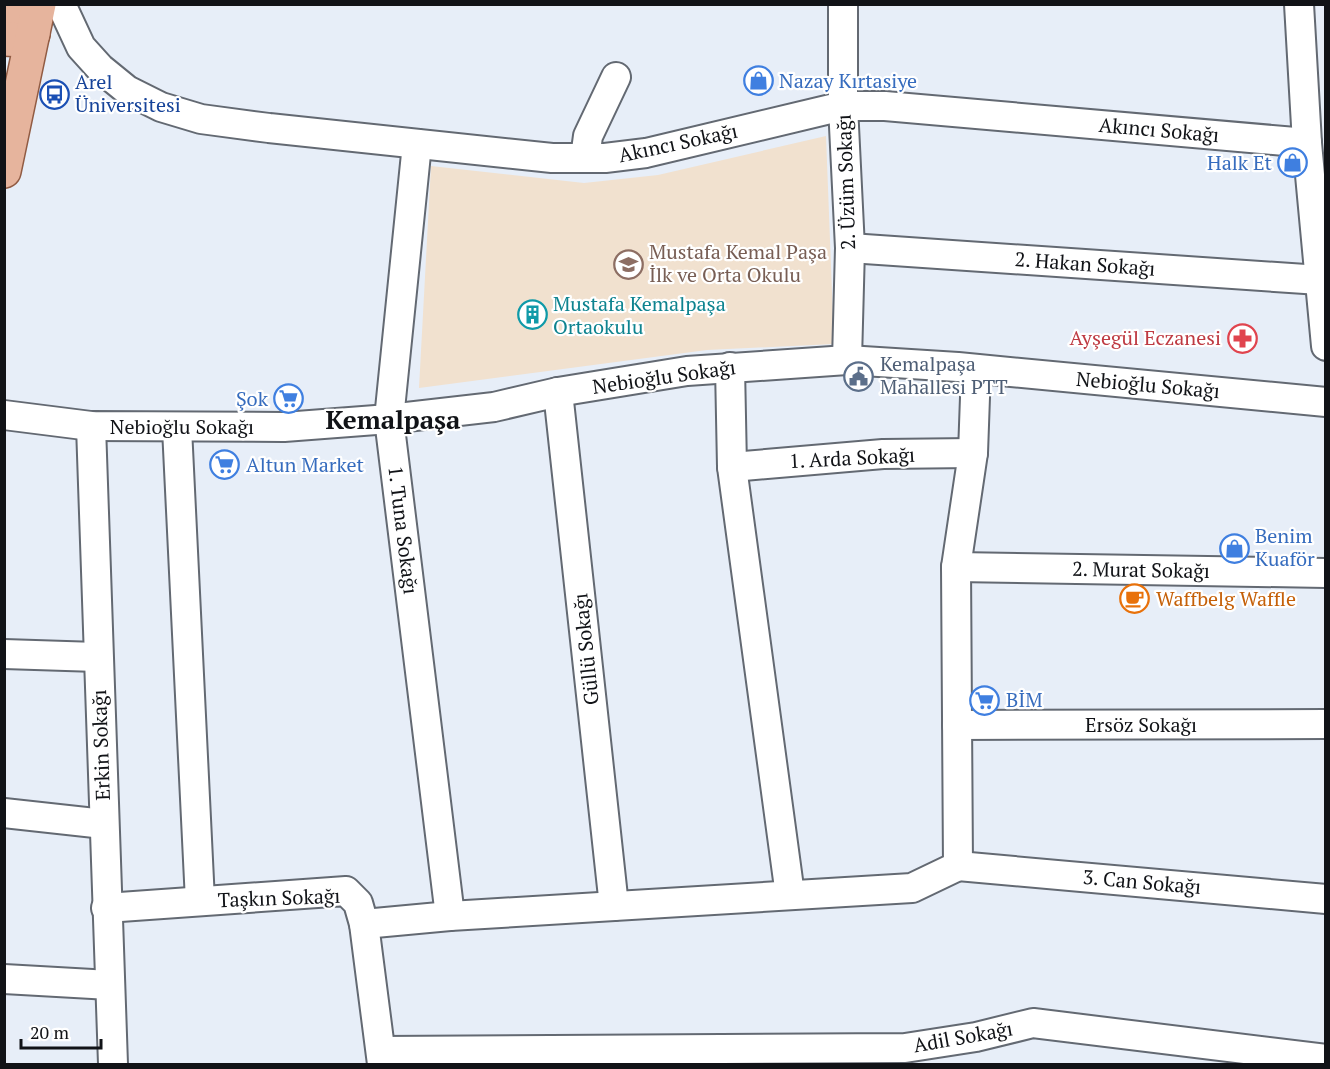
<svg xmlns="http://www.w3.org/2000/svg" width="1330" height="1069" font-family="'PT Serif',serif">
<rect width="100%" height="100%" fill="#e7eef8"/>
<polygon fill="#f1e1cf" points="826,136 834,344 707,350 419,388 431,166 584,183 658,175"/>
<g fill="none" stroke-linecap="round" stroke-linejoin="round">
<defs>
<g id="minor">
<polyline points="61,4 81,47 100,68 127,90 161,107 201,119 269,128 552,158 605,158 646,153 843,106 885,106 1307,143"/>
<polyline points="843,4 843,106 850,248 847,360"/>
<polyline points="1299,4 1307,143 1326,346"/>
<polyline points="417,144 389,419 450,916"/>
<polyline points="585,158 588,136 616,77"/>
<polyline points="850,248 1320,280"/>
<polyline points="730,367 732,467 790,895"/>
<polyline points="558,392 614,906"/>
<polyline points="4,415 91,426 284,427 389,419 494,407 558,392 687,371 847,360 958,367 1326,402"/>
<polyline points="91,426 113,1064"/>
<polyline points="177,428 200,901"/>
<polyline points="732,467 883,454 973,453"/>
<polyline points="956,567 1326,573"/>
<polyline points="4,654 97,657"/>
<polyline points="957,725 1326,724"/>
<polyline points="4,813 104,824"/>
<polyline points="958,866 1326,899"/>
<polyline points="106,908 346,891 358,903 364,924 382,1064"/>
<polyline points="364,924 450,916 912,888 958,866 956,567 973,453 976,369"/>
<polyline points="4,979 110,985"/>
<polyline points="381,1051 905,1048 976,1037 1033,1023 1326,1059"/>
</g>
<g id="major">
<polyline points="4,34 11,4"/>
<polyline points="4,39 25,40 33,34"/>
<polyline points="4,171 39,4"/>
</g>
</defs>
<use href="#minor" stroke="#636972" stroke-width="32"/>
<use href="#major" stroke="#915b43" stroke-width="36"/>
<use href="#minor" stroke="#fff" stroke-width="28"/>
<use href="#major" stroke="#e6b49d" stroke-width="33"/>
</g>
<defs>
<symbol id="shop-ring" viewBox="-11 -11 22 22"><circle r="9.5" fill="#fff" stroke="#3f7fe0" stroke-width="1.5"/><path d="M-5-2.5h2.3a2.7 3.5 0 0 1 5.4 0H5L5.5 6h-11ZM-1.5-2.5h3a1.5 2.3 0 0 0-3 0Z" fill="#3f7fe0"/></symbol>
<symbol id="bus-ring" viewBox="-11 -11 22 22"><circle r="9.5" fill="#fff" stroke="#1a4fb4" stroke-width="1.5"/><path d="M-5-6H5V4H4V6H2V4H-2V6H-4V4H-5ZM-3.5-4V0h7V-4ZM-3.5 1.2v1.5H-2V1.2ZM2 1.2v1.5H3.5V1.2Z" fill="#1a4fb4"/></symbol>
<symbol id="school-ring" viewBox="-11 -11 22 22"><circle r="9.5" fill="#fff" stroke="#8d6e63" stroke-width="1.5"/><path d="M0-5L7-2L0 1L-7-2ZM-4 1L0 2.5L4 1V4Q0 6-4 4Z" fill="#8d6e63"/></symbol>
<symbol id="building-ring" viewBox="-11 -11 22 22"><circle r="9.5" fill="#fff" stroke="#0f9aa8" stroke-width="1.5"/><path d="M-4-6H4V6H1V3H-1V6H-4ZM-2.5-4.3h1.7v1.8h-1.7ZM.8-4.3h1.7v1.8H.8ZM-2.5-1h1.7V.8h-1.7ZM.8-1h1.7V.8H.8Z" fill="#0f9aa8"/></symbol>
<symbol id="pharmacy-ring" viewBox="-11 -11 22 22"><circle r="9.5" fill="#fff" stroke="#e0444e" stroke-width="1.5"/><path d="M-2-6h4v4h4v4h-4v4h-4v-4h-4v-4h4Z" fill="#e0444e"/></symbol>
<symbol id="civic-ring" viewBox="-11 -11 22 22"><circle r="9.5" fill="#fff" stroke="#5c6f8a" stroke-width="1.5"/><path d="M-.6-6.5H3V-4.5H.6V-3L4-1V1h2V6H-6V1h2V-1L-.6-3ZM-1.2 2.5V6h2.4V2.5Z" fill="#5c6f8a"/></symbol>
<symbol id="supermarket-ring" viewBox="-11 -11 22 22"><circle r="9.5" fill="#fff" stroke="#3f7fe0" stroke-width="1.5"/><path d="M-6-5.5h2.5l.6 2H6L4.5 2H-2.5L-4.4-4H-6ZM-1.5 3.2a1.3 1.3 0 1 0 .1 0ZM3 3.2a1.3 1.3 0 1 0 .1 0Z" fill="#3f7fe0"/></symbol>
<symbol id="cafe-ring" viewBox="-11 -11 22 22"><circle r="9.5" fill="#fff" stroke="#e8710a" stroke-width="1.5"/><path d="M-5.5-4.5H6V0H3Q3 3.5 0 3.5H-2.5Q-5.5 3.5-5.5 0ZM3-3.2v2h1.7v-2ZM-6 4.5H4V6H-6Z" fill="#e8710a"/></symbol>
</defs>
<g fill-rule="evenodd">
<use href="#shop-ring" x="742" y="64" width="33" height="33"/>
<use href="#bus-ring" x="38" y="78" width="33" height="33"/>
<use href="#shop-ring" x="1276" y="146" width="33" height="33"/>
<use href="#school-ring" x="612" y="248" width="33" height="33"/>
<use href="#building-ring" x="516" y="298" width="33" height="33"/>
<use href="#pharmacy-ring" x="1226" y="322" width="33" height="33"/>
<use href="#civic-ring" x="842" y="360" width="33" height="33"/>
<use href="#supermarket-ring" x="272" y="382" width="33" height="33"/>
<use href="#supermarket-ring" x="208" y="448" width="33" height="33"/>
<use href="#shop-ring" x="1218" y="532" width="33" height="33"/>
<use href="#cafe-ring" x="1118" y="582" width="33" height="33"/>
<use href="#supermarket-ring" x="968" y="684" width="33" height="33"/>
</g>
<g text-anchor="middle" stroke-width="4.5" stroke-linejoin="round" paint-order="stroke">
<g font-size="20" fill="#366cbe" stroke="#fff" text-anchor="start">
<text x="779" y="88">Nazay Kırtasiye</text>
<text x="1272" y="170" text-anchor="end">Halk Et</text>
<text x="268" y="406" text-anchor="end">Şok</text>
<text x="246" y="472">Altun Market</text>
<text x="1255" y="543">Benim<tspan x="1255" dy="23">Kuaför</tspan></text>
<text x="1006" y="707">BİM</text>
</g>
<g font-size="20" fill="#164399" stroke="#fff" text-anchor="start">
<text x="75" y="89">Arel<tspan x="75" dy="23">Üniversitesi</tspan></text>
</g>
<g font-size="20" fill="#111317" stroke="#fff">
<text transform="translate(1159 130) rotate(5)" y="7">Akıncı Sokağı</text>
<text transform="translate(678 143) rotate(-12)" y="7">Akıncı Sokağı</text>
<text transform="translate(846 182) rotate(-92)" y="7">2. Üzüm Sokağı</text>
<text transform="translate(1085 264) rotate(4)" y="7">2. Hakan Sokağı</text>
<text transform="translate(664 377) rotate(-8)" y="7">Nebioğlu Sokağı</text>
<text transform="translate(1148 385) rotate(5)" y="7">Nebioğlu Sokağı</text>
<text x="182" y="434">Nebioğlu Sokağı</text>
<text transform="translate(852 458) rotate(-3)" y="7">1. Arda Sokağı</text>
<text transform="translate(403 530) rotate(83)" y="7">1. Tuna Sokağı</text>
<text transform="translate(1141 570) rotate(1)" y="7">2. Murat Sokağı</text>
<text transform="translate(586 649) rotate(-96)" y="7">Güllü Sokağı</text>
<text x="1141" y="732">Ersöz Sokağı</text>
<text transform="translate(101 745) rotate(-92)" y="7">Erkin Sokağı</text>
<text transform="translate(1142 882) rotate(5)" y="7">3. Can Sokağı</text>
<text transform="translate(279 898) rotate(-2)" y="7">Taşkın Sokağı</text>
<text transform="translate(963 1037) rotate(-10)" y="7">Adil Sokağı</text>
</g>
<g font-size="20" fill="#785e54" stroke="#fff" text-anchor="start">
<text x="649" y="259">Mustafa Kemal Paşa<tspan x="649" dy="23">İlk ve Orta Okulu</tspan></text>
</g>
<g font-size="20" fill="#0d838f" stroke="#fff" text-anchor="start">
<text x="553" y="311">Mustafa Kemalpaşa<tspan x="553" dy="23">Ortaokulu</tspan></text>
</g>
<g font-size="20" fill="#be3a42" stroke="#fff" text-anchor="end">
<text x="1221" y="345">Ayşegül Eczanesi</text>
</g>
<g font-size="20" fill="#4e5e75" stroke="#fff" text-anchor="start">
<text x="880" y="371">Kemalpaşa<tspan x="880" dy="23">Mahallesi PTT</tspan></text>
</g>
<g font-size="20" fill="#c56008" stroke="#fff" text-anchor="start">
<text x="1156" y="606">Waffbelg Waffle</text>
</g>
<g font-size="26" font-weight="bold" fill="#111317" stroke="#fff">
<text x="393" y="429">Kemalpaşa</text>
</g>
</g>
<rect width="1330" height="1069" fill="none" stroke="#111317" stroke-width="12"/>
<path d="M21 1039v9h80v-9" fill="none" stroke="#111317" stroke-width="3"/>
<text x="30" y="1039" font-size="18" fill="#111317" stroke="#ffffff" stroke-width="4.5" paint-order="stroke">20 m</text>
</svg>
